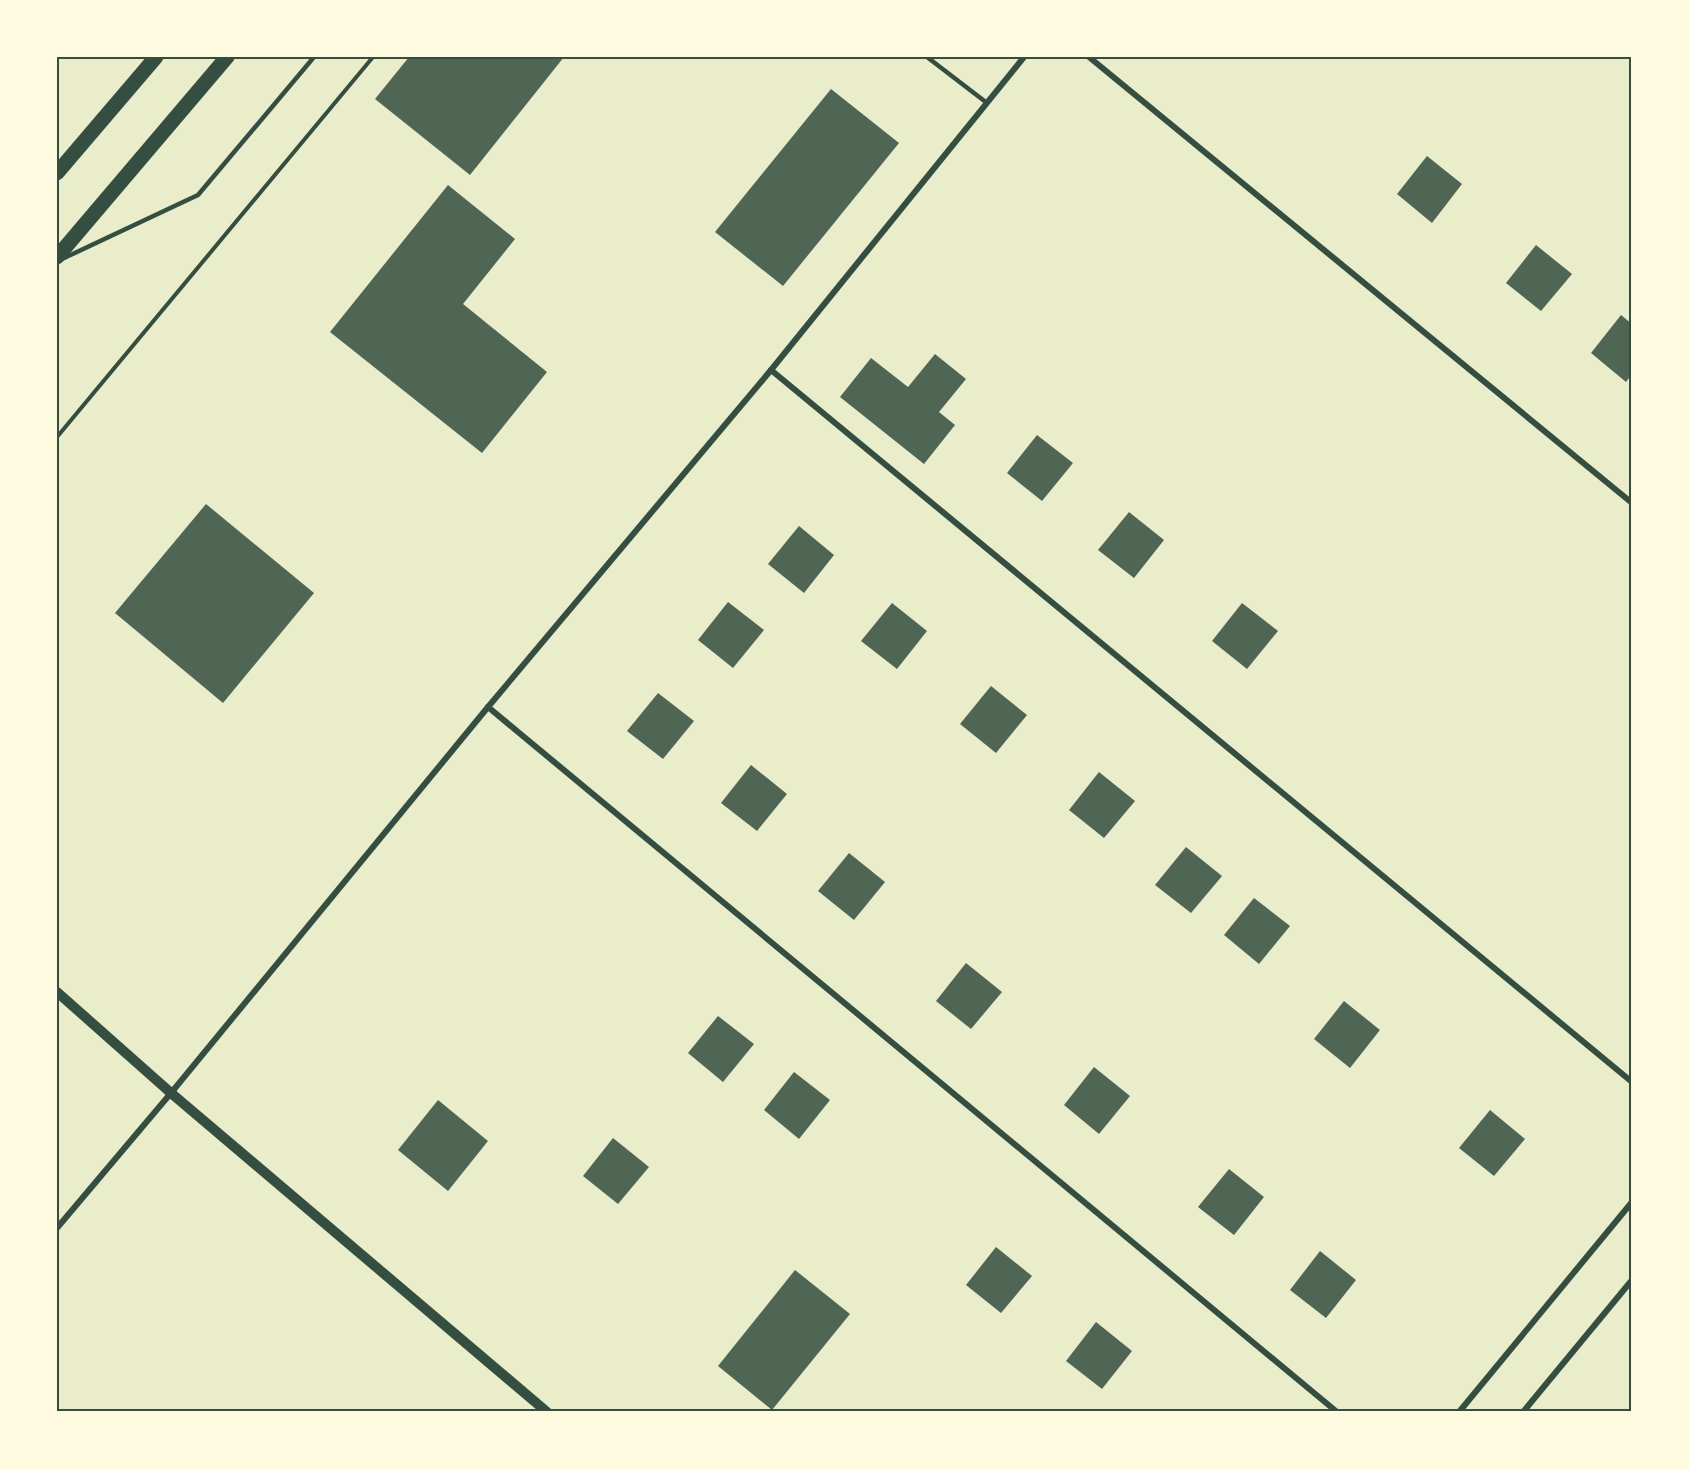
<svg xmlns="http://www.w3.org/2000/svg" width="1689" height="1469" font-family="Barlow,sans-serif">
<rect width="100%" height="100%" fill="#e9edc9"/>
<g fill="#4f6655">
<polygon points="409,57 564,57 470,175 375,99"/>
<polygon points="831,89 899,143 783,286 715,232"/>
<polygon points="1427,156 1462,184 1432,223 1397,194"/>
<polygon points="448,185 515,239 463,304 547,372 482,453 330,332"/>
<polygon points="1536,245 1572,274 1541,311 1506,283"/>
<polygon points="1621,315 1632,324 1632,374 1626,382 1591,353"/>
<polygon points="935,354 966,379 939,412 955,425 924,464 840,397 871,358 908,387"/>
<polygon points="1037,435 1073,463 1042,501 1007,473"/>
<polygon points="206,504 314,593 223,703 115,613"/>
<polygon points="1129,512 1164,540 1134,578 1098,550"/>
<polygon points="799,526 834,555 804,593 768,564"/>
<polygon points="728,602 764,630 733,668 698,640"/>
<polygon points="892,603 927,631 897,669 861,641"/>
<polygon points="1242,603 1278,631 1247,669 1212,641"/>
<polygon points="991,686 1027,715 996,753 960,724"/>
<polygon points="658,693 694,721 663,759 627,731"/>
<polygon points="751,765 787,794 757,831 721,803"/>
<polygon points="1099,772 1135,801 1104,838 1069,810"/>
<polygon points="1186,847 1222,876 1191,913 1155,885"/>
<polygon points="849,853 885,882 854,920 818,891"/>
<polygon points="1254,898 1290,926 1259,964 1224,935"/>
<polygon points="966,963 1002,992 971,1029 936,1001"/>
<polygon points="1344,1001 1380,1030 1350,1068 1314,1039"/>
<polygon points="718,1016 754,1044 723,1082 688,1053"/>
<polygon points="1094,1067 1130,1096 1099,1134 1064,1105"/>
<polygon points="794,1072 830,1100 799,1139 764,1110"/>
<polygon points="438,1100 488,1141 448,1191 398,1150"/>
<polygon points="1490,1110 1525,1139 1494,1176 1459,1148"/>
<polygon points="613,1138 649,1167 618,1204 583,1176"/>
<polygon points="1229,1169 1264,1197 1234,1235 1198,1207"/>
<polygon points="996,1247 1032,1276 1001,1313 966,1285"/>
<polygon points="1320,1251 1356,1280 1326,1318 1290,1290"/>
<polygon points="795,1270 850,1314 772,1410 718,1366"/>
<polygon points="1096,1322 1132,1351 1102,1389 1066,1361"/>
</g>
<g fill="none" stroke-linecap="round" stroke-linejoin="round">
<polyline stroke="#344e41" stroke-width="4" points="57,437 373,57"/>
<g stroke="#344e41" stroke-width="4.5">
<polyline points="927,57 987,103"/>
<polyline points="62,259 198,195 314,57"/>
</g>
<g stroke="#344e41" stroke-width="6">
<polyline points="1089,57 1632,503"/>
<polyline points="771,370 1632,1082"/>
<polyline points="488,707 1337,1412"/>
<polyline points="57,1228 171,1093 488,707 771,370 1024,57"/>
<polyline points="1459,1412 1632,1202"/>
<polyline points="1523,1412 1632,1280"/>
</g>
<polyline stroke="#344e41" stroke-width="10" points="57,992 171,1093 547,1412"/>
<g stroke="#344e41" stroke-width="15">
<polyline points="57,173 156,57"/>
<polyline points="57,257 227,57"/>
</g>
</g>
<rect width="1689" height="1469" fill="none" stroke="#fefae0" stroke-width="117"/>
<rect x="58" y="58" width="1572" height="1352" fill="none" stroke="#344e41" stroke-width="2"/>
</svg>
